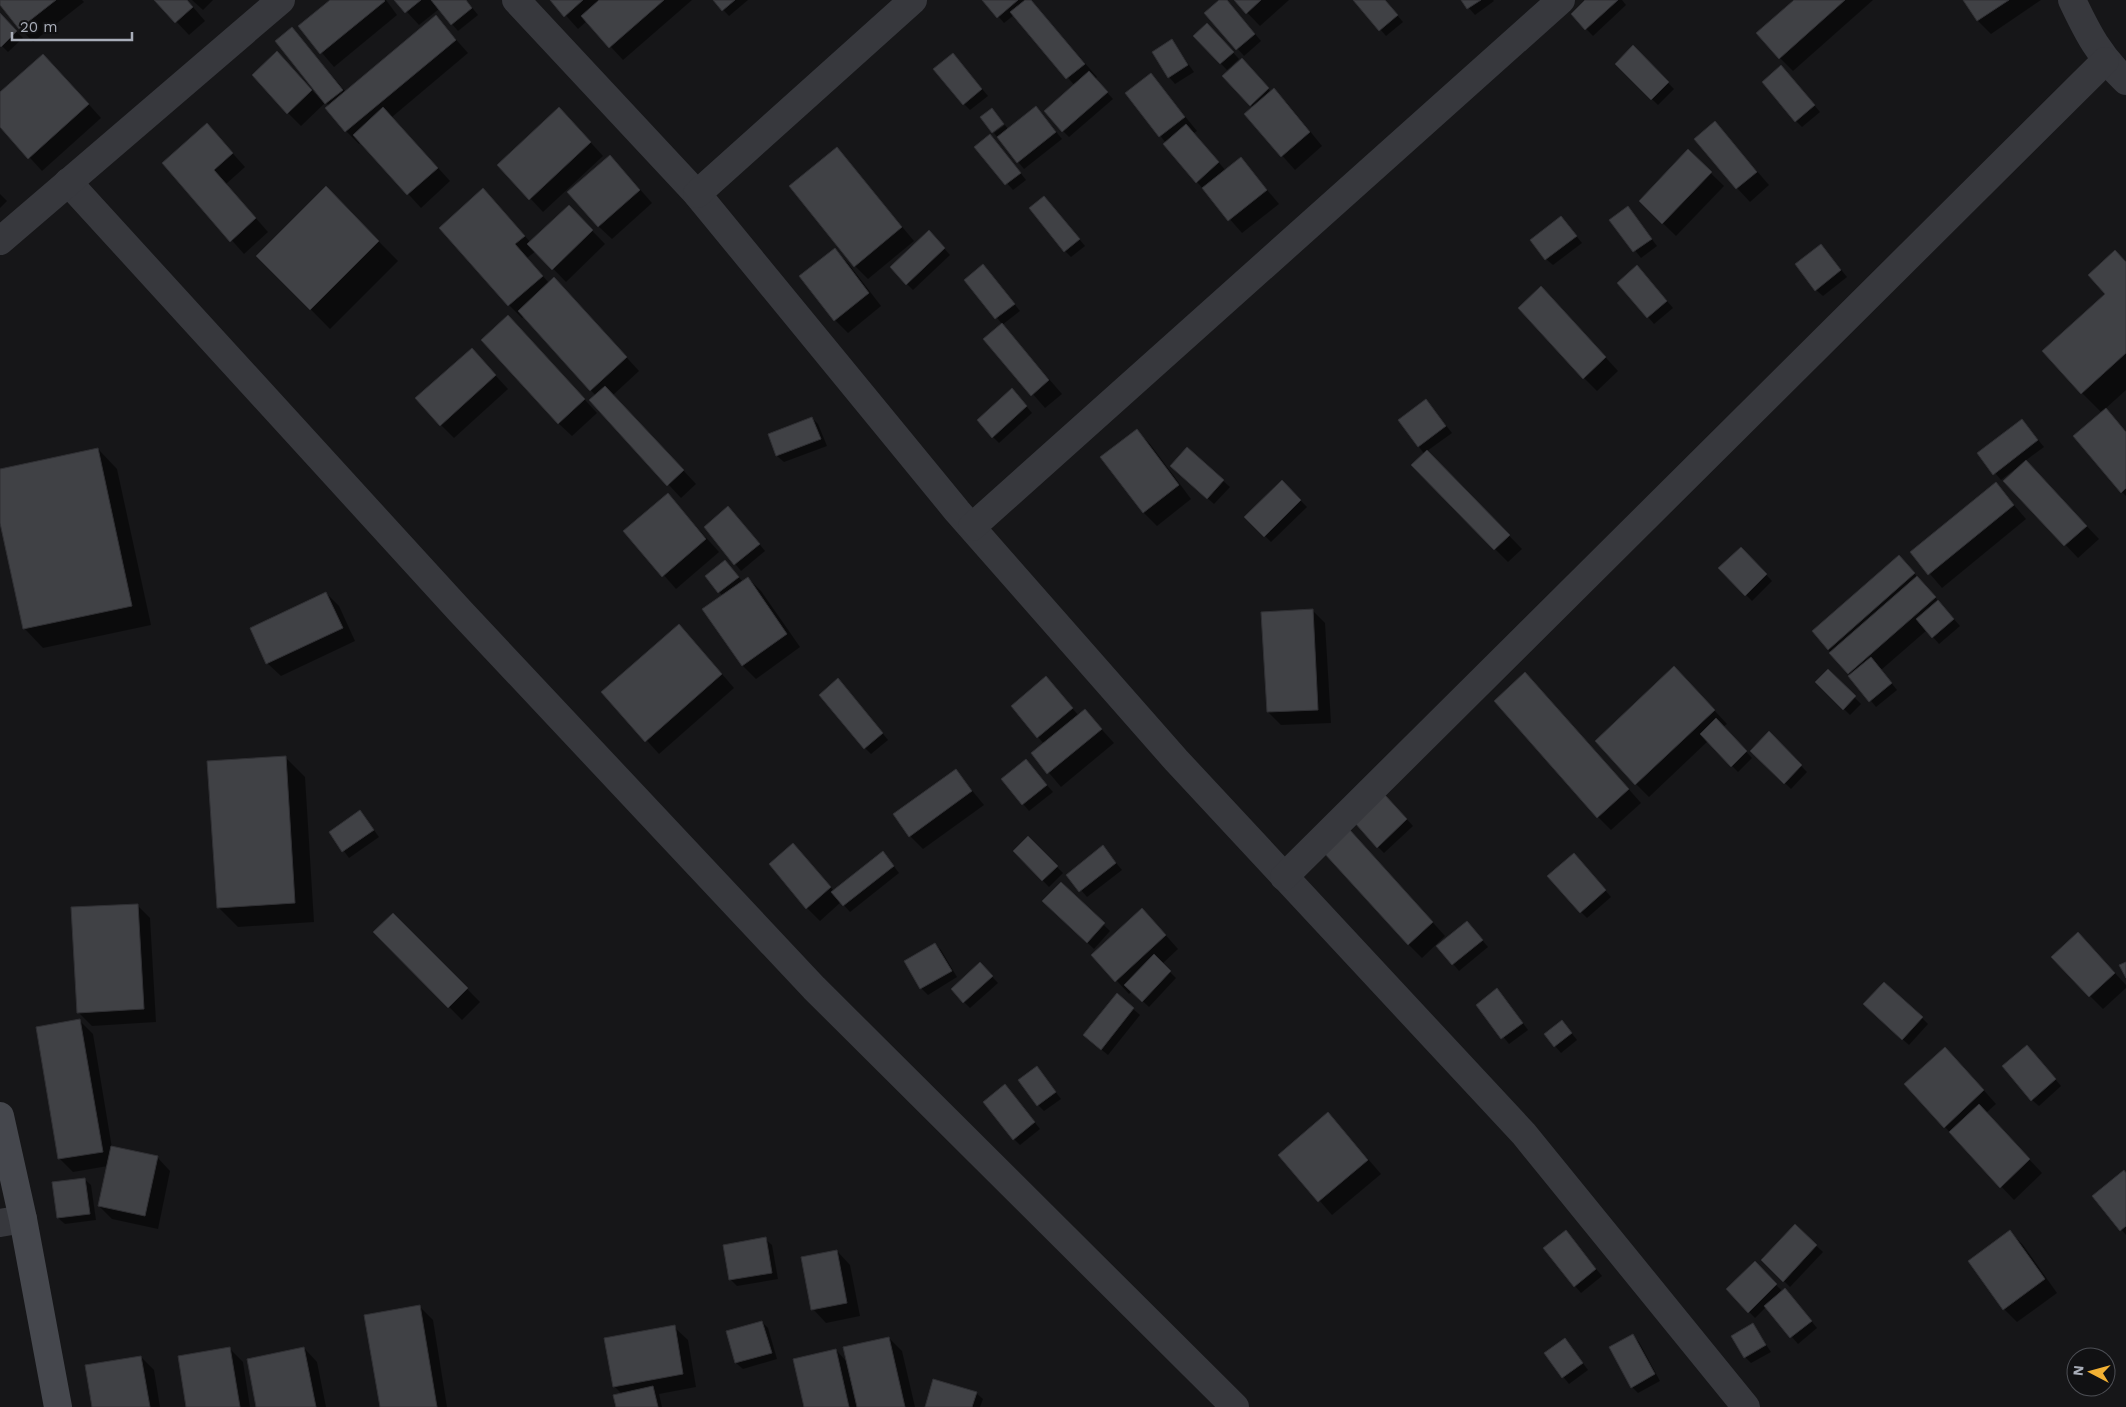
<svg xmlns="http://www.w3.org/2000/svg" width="2126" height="1407" font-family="'Work Sans',sans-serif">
<rect width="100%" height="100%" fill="#161618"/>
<g fill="#0007">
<polygon points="0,0 82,0 84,2 33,42 20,28 0,3"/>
<polygon points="156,0 187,0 205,21 189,35"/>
<polygon points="192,0 213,0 203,10"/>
<polygon points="332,0 386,0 397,15 334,67 299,26"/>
<polygon points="396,0 466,0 478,15 458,31 439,9 419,25"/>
<polygon points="552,0 692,0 623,60 587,21 578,29"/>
<polygon points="714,0 748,0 729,16"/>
<polygon points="984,0 1030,0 1097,77 1095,79 1113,99 1069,137 1063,131 1075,86 1014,15 1004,23"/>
<polygon points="1221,0 1225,0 1230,4 1261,41 1244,56 1206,13"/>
<polygon points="1235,0 1289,0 1260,26"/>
<polygon points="1355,0 1384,0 1403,22 1386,36"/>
<polygon points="1462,0 1493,0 1494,1 1475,15"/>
<polygon points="1587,0 1622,0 1626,5 1593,36 1572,14"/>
<polygon points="1796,0 1873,0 1793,71 1780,58"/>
<polygon points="1965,0 2041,0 1991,34 1978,21"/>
<polygon points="0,15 23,38 8,52 0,44"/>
<polygon points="436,17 468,53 392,117 450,181 421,208 361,142 359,144 346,131 326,102 301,126 288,113 290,66 323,102 324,100 292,29 346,92"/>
<polygon points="1213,31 1239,59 1227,70 1194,36"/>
<polygon points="1172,41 1194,72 1175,84 1169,77"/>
<polygon points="1633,47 1674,89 1658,105 1616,64"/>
<polygon points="959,61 988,96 970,110 964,104"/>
<polygon points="1248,66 1271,92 1274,90 1287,103 1322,146 1295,170 1245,114 1253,107 1224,76"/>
<polygon points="56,68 101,118 42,171 0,125 0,94"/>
<polygon points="1787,73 1820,112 1802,127 1796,121"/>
<polygon points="1151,75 1197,131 1194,133 1226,171 1241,159 1279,204 1242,233 1197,182 1127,94"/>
<polygon points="1042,114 1062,139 1024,169 994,133 1005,125 1008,129"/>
<polygon points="572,122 603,156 543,212 499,165"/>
<polygon points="1715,123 1769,185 1750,202 1737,188"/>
<polygon points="207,125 245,167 226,184 268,232 244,254 163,163"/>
<polygon points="996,142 1026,180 1013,190 975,147"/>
<polygon points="837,149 914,241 868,279 855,266"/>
<polygon points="1688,151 1724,186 1676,236 1640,201"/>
<polygon points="623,170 652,203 612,239 598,226"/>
<polygon points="326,188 398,261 330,329 258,256"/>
<polygon points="0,194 7,201 0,208"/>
<polygon points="496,203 531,243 569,207 605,244 566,282 536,251 527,258 549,283 554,279 567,292 639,371 613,395 696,484 681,498 591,401 596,396 524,317 522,318 509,305 440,228"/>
<polygon points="1050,204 1085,246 1071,257 1065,251"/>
<polygon points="1628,208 1657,246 1641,258 1611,220"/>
<polygon points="1561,217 1582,243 1553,265 1546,259"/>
<polygon points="935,238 950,255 913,290 907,284"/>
<polygon points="1821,245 1847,277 1823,296 1816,290"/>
<polygon points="835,250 848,263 881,306 848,333 835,320"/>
<polygon points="2126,262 2126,390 2105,409 2126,431 2126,496 2122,492 2102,413 2082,393 2107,294"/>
<polygon points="989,272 1020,311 1002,325 1062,394 1045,408 985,339 1002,324 966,280"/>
<polygon points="1643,273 1673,308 1654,324 1619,283"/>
<polygon points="1554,301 1618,371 1597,391 1584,378"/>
<polygon points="521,330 597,413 572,436 558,423"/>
<polygon points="472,350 508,389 454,438 441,425"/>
<polygon points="1018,396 1032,413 999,443 993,437"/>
<polygon points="1426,400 1452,433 1427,451 1522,549 1508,562 1495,549 1399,420"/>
<polygon points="812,418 818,424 827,446 784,462 777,456 769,435"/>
<polygon points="2022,420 2044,447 2025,461 2099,539 2078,558 2005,481 2017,470 2015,469 2001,480 1979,454"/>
<polygon points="1137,431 1150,444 1191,499 1157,526 1143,512"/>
<polygon points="98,449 117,469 151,625 43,648 24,628 0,517 0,470"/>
<polygon points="1187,449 1230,487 1214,504 1178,472"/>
<polygon points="1282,482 1307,507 1271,542 1246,517"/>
<polygon points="1996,484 2026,519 1942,588 1912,553"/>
<polygon points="668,495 719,552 676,589 625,531"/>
<polygon points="735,514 765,551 741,571 705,527"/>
<polygon points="1748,555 1772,581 1752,601 1720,568"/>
<polygon points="1899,556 1960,626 1939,644 1927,630 1881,670 1897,690 1876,707 1813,631"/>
<polygon points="725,562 743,582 748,578 761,591 800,647 756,679 743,666 704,609 723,596 719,592"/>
<polygon points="326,593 339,606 355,641 281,676 267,663"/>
<polygon points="1312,610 1325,623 1331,723 1281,725 1268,712"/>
<polygon points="692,639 734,688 659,754 603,692"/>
<polygon points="1828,671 1861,704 1850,715 1817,682"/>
<polygon points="1046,678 1079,716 1085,711 1114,743 1061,787 1033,754 1044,744 1012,707"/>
<polygon points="1687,681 1727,724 1723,727 1752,758 1738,772 1708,741 1649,797 1636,784"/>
<polygon points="844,686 888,740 871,754 865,748"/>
<polygon points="1538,687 1641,803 1611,830 1598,817"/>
<polygon points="1769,733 1807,772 1791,789 1752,751"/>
<polygon points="286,758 305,777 314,922 238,927 218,907"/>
<polygon points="1026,761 1053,792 1029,811 1003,780"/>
<polygon points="956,771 984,805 923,849 910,836"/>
<polygon points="1392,803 1413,826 1384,853 1378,847"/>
<polygon points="360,811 379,837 349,858 330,832"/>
<polygon points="1028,838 1063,873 1049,887 1014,851"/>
<polygon points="1362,844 1445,936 1422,958 1408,944"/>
<polygon points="793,845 834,891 883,852 899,873 850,912 841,902 820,921 807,908"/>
<polygon points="1103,847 1122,870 1087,897 1068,875"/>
<polygon points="1580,861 1611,897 1587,918 1581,912"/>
<polygon points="1061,884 1110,931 1094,949 1044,901"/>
<polygon points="137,905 150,918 156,1022 92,1026 79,1013"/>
<polygon points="393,914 480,1002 462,1020 375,932"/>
<polygon points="1155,923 1178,949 1162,964 1176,978 1149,1007 1132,991 1129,994 1093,955"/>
<polygon points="1473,929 1488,947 1459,971 1438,946"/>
<polygon points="935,944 941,950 957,977 928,995 921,988 906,961"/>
<polygon points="2091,947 2126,985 2126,988 2103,1009 2090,996"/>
<polygon points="980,964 998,983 970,1008 964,1002"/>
<polygon points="1117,995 1140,1015 1108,1055 1091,1041"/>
<polygon points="1503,996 1528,1030 1509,1044 1478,1005"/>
<polygon points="1871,1011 1922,1018 1928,1024 1909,1045"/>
<polygon points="80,1021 93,1034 112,1148 157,1157 170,1171 158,1229 112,1219 99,1206 108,1166 73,1172 59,1158"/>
<polygon points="1562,1021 1577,1040 1561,1053 1555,1046"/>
<polygon points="2033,1053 2061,1086 2039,1106 2032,1100"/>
<polygon points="1958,1061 1996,1104 1986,1113 2042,1173 2014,1200 1945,1127"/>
<polygon points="1037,1068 1061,1099 1044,1111 1038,1105"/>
<polygon points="1011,1092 1040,1129 1020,1145 1014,1139"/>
<polygon points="1328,1113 1381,1174 1332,1215 1280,1155"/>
<polygon points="2126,1174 2126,1235 2094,1196"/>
<polygon points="84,1179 91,1185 96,1220 65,1224 58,1218"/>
<polygon points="1795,1226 1823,1252 1790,1287 1763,1260"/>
<polygon points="1566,1232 1602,1276 1581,1293 1575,1286"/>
<polygon points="2010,1232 2023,1245 2057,1293 2017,1322 2004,1309"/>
<polygon points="765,1239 772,1245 778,1279 737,1286 731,1280"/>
<polygon points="837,1251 850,1265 860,1316 826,1323 813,1309"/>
<polygon points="1755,1263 1783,1292 1791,1296 1817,1328 1798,1344 1766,1307 1755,1318 1727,1289"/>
<polygon points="419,1306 433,1320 447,1407 381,1407"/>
<polygon points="762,1322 768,1328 777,1359 743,1369 736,1363 728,1332"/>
<polygon points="1753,1325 1771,1352 1751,1363 1745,1357"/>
<polygon points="674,1327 688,1340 696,1387 659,1394 662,1407 617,1407 622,1394 614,1386"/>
<polygon points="1632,1335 1639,1342 1660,1381 1638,1393 1632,1387"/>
<polygon points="889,1338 902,1351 915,1407 805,1407 836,1350 848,1363"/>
<polygon points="1565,1339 1588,1370 1569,1384 1545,1354"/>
<polygon points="229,1348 243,1362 250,1407 187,1407"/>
<polygon points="304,1348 317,1362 326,1407 257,1407"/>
<polygon points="141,1357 154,1370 160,1407 93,1407"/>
<polygon points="976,1393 983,1399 980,1407 927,1407"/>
</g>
<g fill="#404145" stroke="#303034">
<polygon points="0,0 56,0 19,29 0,5"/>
<polygon points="154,0 187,0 193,7 175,23"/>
<polygon points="330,0 384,0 385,1 320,54 298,26"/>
<polygon points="394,0 421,0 405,13"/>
<polygon points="431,0 466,0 472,8 451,25"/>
<polygon points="550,0 583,0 564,17"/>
<polygon points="599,0 664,0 609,48 581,16"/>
<polygon points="713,0 735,0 722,11"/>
<polygon points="982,0 1018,0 997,18"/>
<polygon points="1025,0 1031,0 1085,64 1066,79 1010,12"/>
<polygon points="1219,0 1227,0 1255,34 1236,50 1204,13"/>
<polygon points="1234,0 1261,0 1246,14"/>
<polygon points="1353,0 1385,0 1398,15 1379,31"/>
<polygon points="1461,0 1481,0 1467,9"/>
<polygon points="1585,0 1618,0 1585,30 1571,14"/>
<polygon points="1794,0 1845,0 1779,59 1756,33"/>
<polygon points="1963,0 2009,0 1977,21"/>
<polygon points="0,13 17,31 1,47 0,46"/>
<polygon points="436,15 456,40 345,132 325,108"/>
<polygon points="1207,23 1234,52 1220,64 1193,36"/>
<polygon points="292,27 343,90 325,104 275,41"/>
<polygon points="1172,39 1188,65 1168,78 1152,52"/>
<polygon points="1633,45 1669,82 1651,100 1615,64"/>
<polygon points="277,51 312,90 287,114 252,75"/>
<polygon points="953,53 982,89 963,105 933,69"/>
<polygon points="43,54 89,104 28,159 0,127 0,92"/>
<polygon points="1242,58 1269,88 1250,106 1222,76"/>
<polygon points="1781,65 1815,105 1795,122 1762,82"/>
<polygon points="1089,71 1108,92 1062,132 1044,111"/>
<polygon points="1151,73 1185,117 1159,137 1125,93"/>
<polygon points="1274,88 1310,132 1281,157 1244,114"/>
<polygon points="1036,106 1056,132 1017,163 997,137"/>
<polygon points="383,107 438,168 407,195 353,135"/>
<polygon points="559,107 591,142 529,200 497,165"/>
<polygon points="992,108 1004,124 992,133 980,117"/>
<polygon points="1715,121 1757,172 1736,189 1694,139"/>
<polygon points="207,123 233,153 214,170 256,218 230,242 162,163"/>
<polygon points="1186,124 1219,162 1196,183 1163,144"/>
<polygon points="990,134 1021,173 1005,185 974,147"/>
<polygon points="837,147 902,227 854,267 789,186"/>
<polygon points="1688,149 1712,172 1662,224 1639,201"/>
<polygon points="610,155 640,190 598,227 567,192"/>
<polygon points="1241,157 1267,190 1228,221 1202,188"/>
<polygon points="326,186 379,241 310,310 256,256"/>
<polygon points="483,188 525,236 515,244 543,276 508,306 439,228"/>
<polygon points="1044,196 1080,239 1064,252 1029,208"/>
<polygon points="569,205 593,230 552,270 527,244"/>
<polygon points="1628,206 1652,239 1633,252 1609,220"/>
<polygon points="1561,216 1577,236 1545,260 1530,240"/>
<polygon points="929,230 945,248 906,285 890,267"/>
<polygon points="1821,244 1841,270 1815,291 1795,264"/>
<polygon points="835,248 869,293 834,321 799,276"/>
<polygon points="2115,250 2126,262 2126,353 2081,394 2042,351 2105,294 2088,275"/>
<polygon points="983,264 1015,304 995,319 964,280"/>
<polygon points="1637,265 1667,301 1647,318 1617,283"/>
<polygon points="554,277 627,357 590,391 518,311"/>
<polygon points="1541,286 1606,357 1583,379 1518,308"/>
<polygon points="508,315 585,399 558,424 481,340"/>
<polygon points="1002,323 1049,380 1031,396 983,339"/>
<polygon points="472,348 496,375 440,426 415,398"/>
<polygon points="605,386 684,470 667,486 589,400"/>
<polygon points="1012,388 1027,406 992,438 977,420"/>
<polygon points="1426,399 1446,426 1418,447 1398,420"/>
<polygon points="2106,408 2126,432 2126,488 2121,493 2073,436"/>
<polygon points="812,417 821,439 776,456 768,434"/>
<polygon points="2022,419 2038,440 1993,475 1977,453"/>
<polygon points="1137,429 1179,485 1143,513 1100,457"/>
<polygon points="1187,447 1224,480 1207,499 1170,466"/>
<polygon points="98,448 132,606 23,629 0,523 0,469"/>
<polygon points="1427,450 1510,535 1494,550 1411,465"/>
<polygon points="2026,460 2087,526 2064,546 2003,481"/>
<polygon points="1282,480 1301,500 1264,537 1244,517"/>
<polygon points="1996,482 2014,505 1928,575 1910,552"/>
<polygon points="668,493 706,539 662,577 623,531"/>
<polygon points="728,506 760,544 734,565 704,527"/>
<polygon points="1741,547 1767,574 1745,596 1718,568"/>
<polygon points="1899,555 1915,573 1828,650 1812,631"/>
<polygon points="725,560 739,577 718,593 705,576"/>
<polygon points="1917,576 1936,597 1848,674 1829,653"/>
<polygon points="748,577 787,634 742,666 702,609"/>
<polygon points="326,592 343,628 266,664 250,628"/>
<polygon points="1938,600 1954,619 1932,638 1916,619"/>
<polygon points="1313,609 1318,710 1267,712 1261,612"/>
<polygon points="679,624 722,674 645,742 601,692"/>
<polygon points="1871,657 1892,683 1869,702 1848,676"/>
<polygon points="1674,666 1715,710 1635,785 1595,741"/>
<polygon points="1828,669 1856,696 1843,710 1815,682"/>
<polygon points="1525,672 1629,789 1597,818 1494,701"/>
<polygon points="1046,676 1073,708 1037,738 1011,706"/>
<polygon points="838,678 883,733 864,749 819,695"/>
<polygon points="1085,709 1102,729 1047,774 1031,753"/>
<polygon points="1716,718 1747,751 1731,767 1700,734"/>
<polygon points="1769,731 1802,765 1784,784 1750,751"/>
<polygon points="286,756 295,903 217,908 207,761"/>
<polygon points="1026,759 1047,785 1022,805 1001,779"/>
<polygon points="956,769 972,791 909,837 893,814"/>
<polygon points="1385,795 1407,819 1377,848 1355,823"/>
<polygon points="360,810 374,830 342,852 329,832"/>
<polygon points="1349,829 1433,922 1408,945 1324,853"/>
<polygon points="1028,836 1058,866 1042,881 1013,851"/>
<polygon points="793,843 831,887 806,909 769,864"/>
<polygon points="1103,845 1116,863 1079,892 1066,875"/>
<polygon points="883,851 894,866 843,906 831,892"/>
<polygon points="1574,853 1606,890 1580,913 1547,876"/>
<polygon points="1061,882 1105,923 1087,943 1042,901"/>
<polygon points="138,904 144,1009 77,1013 71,907"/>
<polygon points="1142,908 1166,935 1115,982 1091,955"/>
<polygon points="393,913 468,988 448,1008 373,932"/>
<polygon points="1467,921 1483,940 1452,965 1436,946"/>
<polygon points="2078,932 2115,973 2089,997 2051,957"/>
<polygon points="935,943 952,971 920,989 904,961"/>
<polygon points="1154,954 1171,971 1142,1002 1124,985"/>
<polygon points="980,962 993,976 963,1003 951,989"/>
<polygon points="2126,962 2126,978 2119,965"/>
<polygon points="1884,982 1923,1017 1902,1040 1863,1004"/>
<polygon points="1497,988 1523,1023 1501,1039 1476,1005"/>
<polygon points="1117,993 1134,1008 1101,1050 1083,1035"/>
<polygon points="80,1019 103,1152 58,1159 36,1027"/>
<polygon points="1562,1020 1572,1033 1554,1047 1544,1034"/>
<polygon points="2027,1045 2056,1079 2031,1101 2002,1066"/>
<polygon points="1945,1047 1984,1090 1944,1128 1904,1084"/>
<polygon points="1037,1066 1056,1092 1037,1106 1018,1080"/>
<polygon points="1005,1084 1035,1122 1013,1140 983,1102"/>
<polygon points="1979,1104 2030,1159 2000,1188 1949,1132"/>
<polygon points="1328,1112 1368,1160 1318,1202 1278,1155"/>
<polygon points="111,1146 158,1156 145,1216 98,1206"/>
<polygon points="2124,1170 2126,1173 2126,1226 2120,1231 2092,1196"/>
<polygon points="85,1178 90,1214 57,1218 52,1182"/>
<polygon points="1795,1224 1817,1245 1783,1282 1761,1260"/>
<polygon points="1566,1230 1596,1269 1574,1287 1543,1248"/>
<polygon points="2010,1230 2045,1279 2003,1310 1968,1261"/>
<polygon points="766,1237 772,1273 729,1280 723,1245"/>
<polygon points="837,1250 847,1303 811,1310 801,1257"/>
<polygon points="1755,1261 1777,1284 1748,1313 1726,1289"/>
<polygon points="1785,1288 1812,1321 1790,1338 1764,1306"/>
<polygon points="420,1305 437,1407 380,1407 364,1315"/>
<polygon points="762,1321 772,1353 735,1363 726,1331"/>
<polygon points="1753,1323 1766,1345 1744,1358 1731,1336"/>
<polygon points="675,1325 683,1374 613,1387 604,1338"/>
<polygon points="1633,1334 1655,1374 1631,1388 1609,1347"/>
<polygon points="889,1337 905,1407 857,1407 843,1347"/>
<polygon points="1565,1338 1583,1363 1562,1378 1544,1353"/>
<polygon points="230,1347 240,1407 186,1407 178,1356"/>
<polygon points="304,1347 316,1407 256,1407 247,1359"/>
<polygon points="836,1349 849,1407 804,1407 793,1359"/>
<polygon points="141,1356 150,1407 92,1407 85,1365"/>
<polygon points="933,1379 977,1392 972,1407 925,1407"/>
<polygon points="653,1386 658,1407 616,1407 613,1395"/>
</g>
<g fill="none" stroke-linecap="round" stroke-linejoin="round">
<g stroke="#37383d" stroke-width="28">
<polyline points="516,0 697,194 957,511 1176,760 1524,1134 1746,1407"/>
<path d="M2072,0C2088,34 2099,55 2126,81"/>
<polyline points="68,182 460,611 814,988 1235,1407"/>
<polyline points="697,194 913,0"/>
<polyline points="0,241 281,0"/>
<polyline points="972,527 1561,0"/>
<polyline points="1284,877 2105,61"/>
<polyline points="0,1223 23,1219"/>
</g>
<polyline stroke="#45474d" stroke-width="28" points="0,1116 23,1219 58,1407"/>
</g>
<g transform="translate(2091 1372) rotate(276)"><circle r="24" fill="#111113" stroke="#4d4f55"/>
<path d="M0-4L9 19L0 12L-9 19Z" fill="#f2b134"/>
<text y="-8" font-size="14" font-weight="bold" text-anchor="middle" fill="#a8adb8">N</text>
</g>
<path d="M12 32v8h120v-8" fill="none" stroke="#a8adb8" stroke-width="2.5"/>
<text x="20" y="32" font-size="15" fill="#a8adb8" stroke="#111113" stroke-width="4" paint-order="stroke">20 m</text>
</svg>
